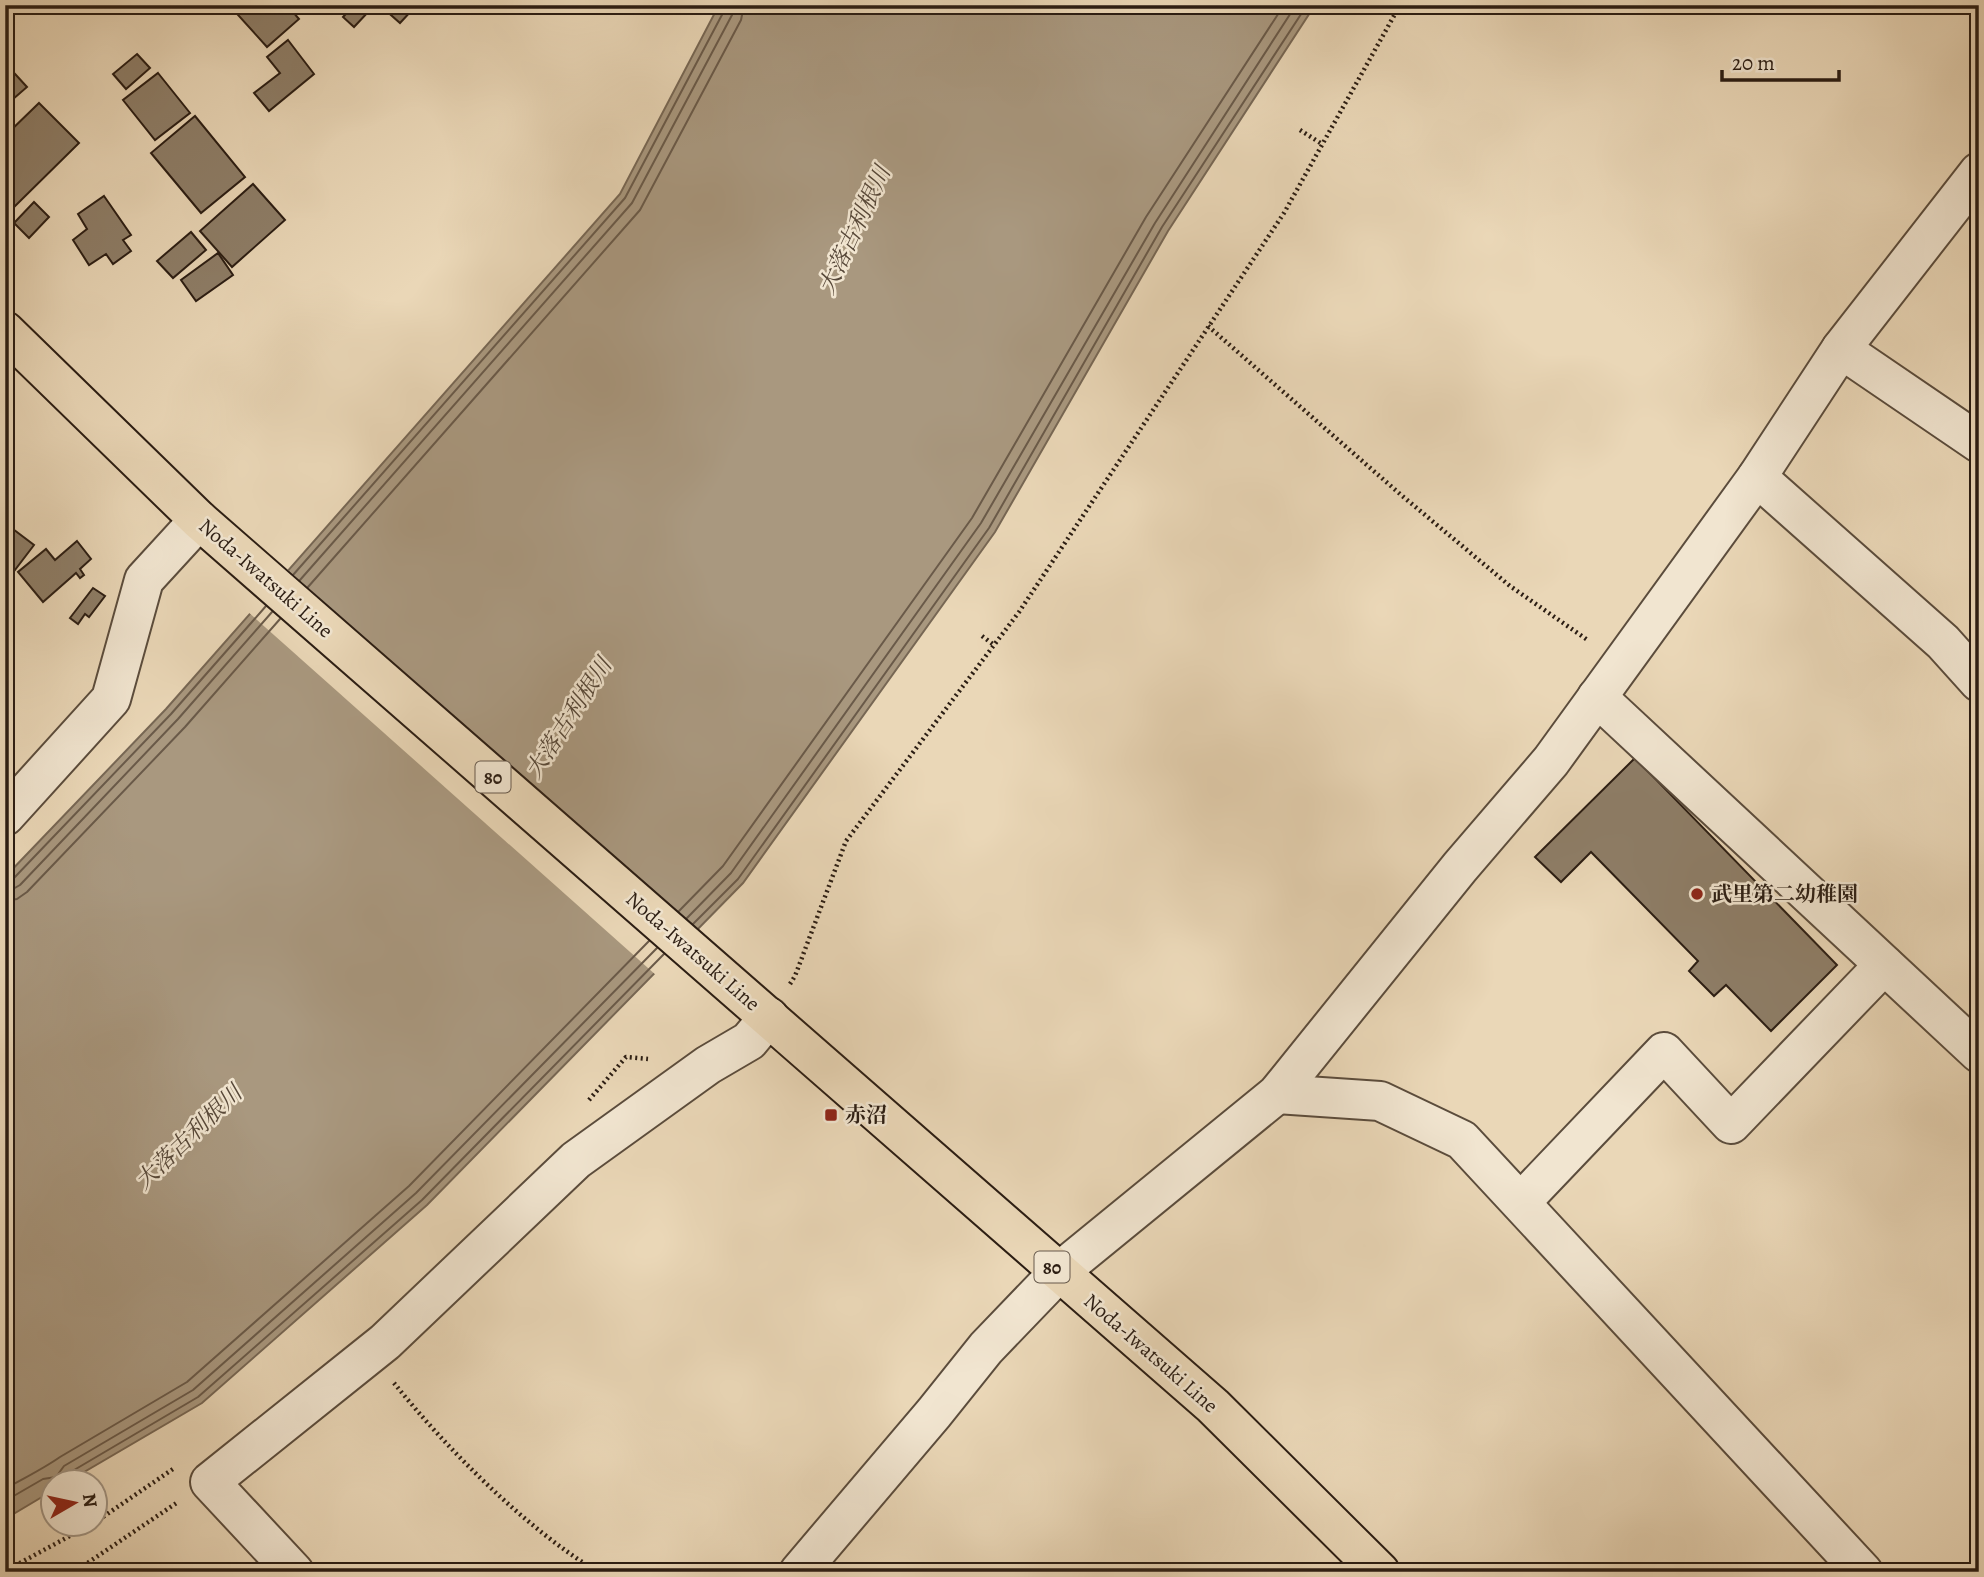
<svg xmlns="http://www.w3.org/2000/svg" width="1984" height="1577" font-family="Alegreya,'Noto Serif JP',serif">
<rect width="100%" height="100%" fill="#ead7b7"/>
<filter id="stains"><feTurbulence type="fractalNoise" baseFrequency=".00286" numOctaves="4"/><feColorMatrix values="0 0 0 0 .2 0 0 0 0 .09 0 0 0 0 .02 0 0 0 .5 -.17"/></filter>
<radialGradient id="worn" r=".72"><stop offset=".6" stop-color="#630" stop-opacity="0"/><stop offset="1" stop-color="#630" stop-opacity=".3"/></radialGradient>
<polygon fill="#a9987f" stroke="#776754" stroke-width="2" points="719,5 1315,5 1168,231 995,532 743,883 427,1205 202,1403 67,1482 52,1482 52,1491 5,1519 5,877 166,709 620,194"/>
<polygon fill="#ead7b7" points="286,568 697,935 657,976 247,611"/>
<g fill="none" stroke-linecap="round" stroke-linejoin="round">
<g stroke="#6a5a49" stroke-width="2">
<polyline points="293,575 625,198 724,11 725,5"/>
<polyline points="300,580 632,203 732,15 734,5"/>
<polyline points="308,587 640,210 741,20 744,5"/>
<polyline points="5,881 13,879 171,714 266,606"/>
<polyline points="5,890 13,889 20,885 178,719 272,612"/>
<polyline points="5,901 17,899 27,892 185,727 280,619"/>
<polyline points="679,911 723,866 972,518 1146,217 1284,5"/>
<polyline points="687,918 731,873 981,523 1155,223 1296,5"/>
<polyline points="693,924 738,879 989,528 1162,227 1307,5"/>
<polyline points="65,1482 69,1473 198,1397 422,1200 664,954"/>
<path d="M5,1489C24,1478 43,1469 60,1457L187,1382L409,1186L649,941"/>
<polyline points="5,1501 43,1479 56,1477 64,1466 193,1390 416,1193 657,948"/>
</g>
</g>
<g fill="#8e7e68" stroke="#2b1d13" stroke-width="2">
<polygon points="229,5 287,5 299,19 267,47"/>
<polygon points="354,5 362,5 369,11 354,27 343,17"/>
<polygon points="373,5 412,5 411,7 413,9 400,23 383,8 380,12"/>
<polygon points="288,40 314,74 269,111 254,93 280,73 267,57"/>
<polygon points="137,54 150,68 126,89 113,74"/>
<polygon points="5,63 27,87 5,106"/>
<polygon points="158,73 190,113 155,140 123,100"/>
<polygon points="39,103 79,143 7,214 5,213 5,136"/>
<polygon points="195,116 245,177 201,213 151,153"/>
<polygon points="253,184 285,220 232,267 200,231"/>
<polygon points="104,196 131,235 123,240 131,251 113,264 106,254 89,265 73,240 87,229 78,214"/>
<polygon points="34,202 49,217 29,238 14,223"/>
<polygon points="191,232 206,250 173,278 157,261"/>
<polygon points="218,253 233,275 196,301 181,280"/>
<polygon points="5,523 34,545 5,583"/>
<polygon points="77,541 91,559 80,569 84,575 80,578 76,573 43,602 18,572 46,549 55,560"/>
<polygon points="93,588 105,596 89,617 85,614 78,624 70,618"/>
<polygon points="1635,758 1837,965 1771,1031 1726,985 1714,996 1689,971 1698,961 1591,852 1561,882 1535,857"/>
</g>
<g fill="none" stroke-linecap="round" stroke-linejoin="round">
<defs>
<g id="street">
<polyline points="1841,349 1979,443"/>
<polyline points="1757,477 1943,642 1979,682"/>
<polyline points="1597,697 1979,1053"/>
<polyline points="5,816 111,699 144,580 199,520"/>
<polyline points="1277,1094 1380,1101 1462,1140 1863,1572"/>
<polyline points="1521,1202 1664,1052 1731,1124 1884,965"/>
<polyline points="294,1572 210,1482 385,1342 576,1160 708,1065 749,1041 769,1017"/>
<polyline points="799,1572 934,1413 986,1348 1059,1272 1277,1094 1460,867 1551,761 1757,477 1841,349 1979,172"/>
</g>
<polyline id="primary" points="5,331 199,520 1213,1406 1380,1572"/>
</defs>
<use href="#street" stroke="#5b4c3c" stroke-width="42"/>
<use href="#primary" stroke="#2b1d13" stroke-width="42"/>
<g stroke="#2b1d13" stroke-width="4.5" stroke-dasharray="2 3.5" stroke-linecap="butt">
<polyline points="1300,130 1322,144"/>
<polyline points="1208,326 1400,494 1510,586 1589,641"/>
<polyline points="982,636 994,645"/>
<polyline points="790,984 795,976 846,841 1019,612 1284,213 1400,5"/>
<polyline points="589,1100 626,1057 648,1059"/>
<path d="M394,1383C447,1449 525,1528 598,1572"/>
<polyline points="94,1523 173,1469"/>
<polyline points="5,1571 92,1524"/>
<polyline points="74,1572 178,1502"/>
</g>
<use href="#street" stroke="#f1e5d0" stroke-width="38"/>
<use href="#primary" stroke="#ead7b7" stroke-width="38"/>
</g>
<g fill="#8f2418" stroke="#f1e5d0" stroke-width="2.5">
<circle cx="1697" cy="894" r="7"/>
<rect x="824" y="1108" width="14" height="14" rx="3.5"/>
</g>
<g text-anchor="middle" stroke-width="5" stroke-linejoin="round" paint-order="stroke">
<g fill="#f1e5d0" stroke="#66594c" stroke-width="2">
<rect x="475.5" y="761.5" width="35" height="31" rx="5"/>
<rect x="1034.5" y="1251.5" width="35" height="31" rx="5"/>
</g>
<g font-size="19" font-weight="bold" fill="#2b1d13">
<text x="493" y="784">80</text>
<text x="1052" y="1274">80</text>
</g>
<g font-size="21" fill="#2b1d13" stroke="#f1e5d0">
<text transform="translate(266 578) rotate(41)" y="7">Noda-Iwatsuki Line</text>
<text transform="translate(693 951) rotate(41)" y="7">Noda-Iwatsuki Line</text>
<text transform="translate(1151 1353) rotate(41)" y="7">Noda-Iwatsuki Line</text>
</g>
<g font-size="21" font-weight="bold" fill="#2b1d13" stroke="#f1e5d0" text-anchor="start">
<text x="1711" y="901">武里第二幼稚園</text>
<text x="845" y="1122">赤沼</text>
</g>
<g font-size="23" font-style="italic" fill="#574839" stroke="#f1e5d0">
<text transform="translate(854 230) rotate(-65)" y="8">大落古利根川</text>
<text transform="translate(568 718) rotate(-57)" y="8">大落古利根川</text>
<text transform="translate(188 1137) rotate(-44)" y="8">大落古利根川</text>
</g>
</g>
<rect width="1984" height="1577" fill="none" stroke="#ead7b7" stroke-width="28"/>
<rect x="7" y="7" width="1970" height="1563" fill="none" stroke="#2b1d13" stroke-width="3.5"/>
<rect x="14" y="14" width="1956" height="1549" fill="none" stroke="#2b1d13" stroke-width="2"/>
<g transform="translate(74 1503) rotate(81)"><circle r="33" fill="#f1e5d0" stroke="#a29584" stroke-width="2"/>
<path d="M0-5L12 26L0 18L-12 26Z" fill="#8f2418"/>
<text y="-10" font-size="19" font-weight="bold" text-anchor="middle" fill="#2b1d13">N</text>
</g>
<path d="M1722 70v10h117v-10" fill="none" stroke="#2b1d13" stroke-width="3.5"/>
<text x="1732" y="70" font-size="21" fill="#2b1d13" stroke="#f1e5d0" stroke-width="5" paint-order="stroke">20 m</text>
<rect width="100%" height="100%" filter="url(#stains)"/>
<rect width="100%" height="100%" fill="url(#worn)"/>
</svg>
